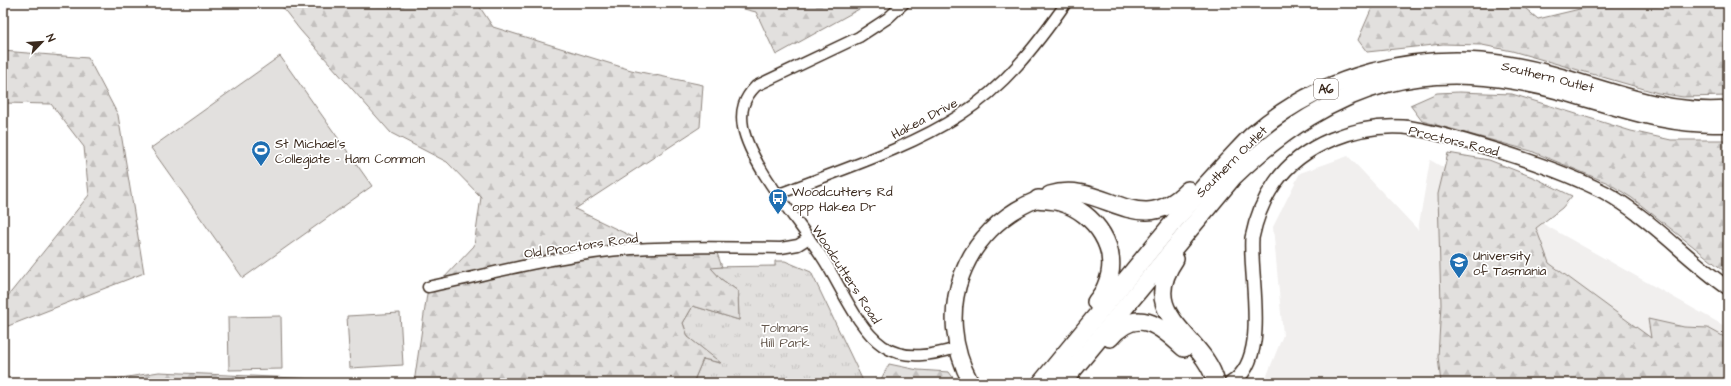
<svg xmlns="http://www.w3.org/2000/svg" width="1731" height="386" font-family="'Architects Daughter',sans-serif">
<defs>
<pattern id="grass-tufts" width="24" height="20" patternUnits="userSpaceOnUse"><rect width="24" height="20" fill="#e2e0de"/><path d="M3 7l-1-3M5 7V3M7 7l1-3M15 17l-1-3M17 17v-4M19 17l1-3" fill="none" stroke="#c3c0be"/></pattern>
<pattern id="forest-firs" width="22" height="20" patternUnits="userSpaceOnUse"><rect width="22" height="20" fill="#e2e0de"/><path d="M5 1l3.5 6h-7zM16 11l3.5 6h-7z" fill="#c3c0be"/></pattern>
</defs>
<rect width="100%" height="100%" fill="#fff"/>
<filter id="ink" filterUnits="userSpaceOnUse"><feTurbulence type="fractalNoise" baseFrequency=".025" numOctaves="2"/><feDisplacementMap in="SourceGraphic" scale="8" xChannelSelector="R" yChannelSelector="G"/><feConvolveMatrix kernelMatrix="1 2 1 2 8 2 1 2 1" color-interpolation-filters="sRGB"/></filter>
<g filter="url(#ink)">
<polygon fill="#f1efee" points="1348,156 1418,230 1430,160 1728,328 1728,383 1264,383 1283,335 1273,227 1300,173"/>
<polygon fill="url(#grass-tufts)" stroke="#8e857e" points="775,261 785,261 811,272 864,383 693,383 703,359 720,363 688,337 683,323 693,306 739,320 738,291 721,279 710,267 775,266"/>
<g fill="url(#forest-firs)" stroke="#8e857e">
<polygon points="279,3 477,3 493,27 631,70 703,85 700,127 575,209 637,239 442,280 474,246 481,197 447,162 391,133 300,30"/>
<polygon points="720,3 870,3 776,55 756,12"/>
<polygon points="1374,3 1519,3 1538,19 1588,7 1592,3 1728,3 1728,96 1683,97 1658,93 1512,51 1482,45 1443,44 1367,52 1358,40"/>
<polygon points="3,51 88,58 118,115 144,273 3,328 3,302 89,195 84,147 51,104 3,103"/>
<polygon points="1459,92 1512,94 1631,131 1671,140 1728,140 1728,274 1632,198 1608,183 1531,151 1422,121 1410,105 1437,93"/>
<polygon points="1448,153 1489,160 1535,178 1572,196 1562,208 1536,228 1549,263 1651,338 1648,319 1684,327 1708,328 1728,339 1728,383 1441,383 1438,357 1441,305 1438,194"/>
<polygon points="649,249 717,253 722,267 711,268 721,279 738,291 739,320 693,306 683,323 688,337 721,363 703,359 693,383 414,383 428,287 496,272"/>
<polygon points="889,364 918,370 949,372 957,383 879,383"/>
<polygon points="159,372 409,383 90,383"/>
</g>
<g fill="#e2e0de" stroke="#8e857e">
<polygon points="280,56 372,186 243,278 151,148"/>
<polygon points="400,313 403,365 350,368 347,316"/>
<polygon points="281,316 282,369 229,370 228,317"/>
</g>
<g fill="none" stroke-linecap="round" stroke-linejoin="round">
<defs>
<g id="minor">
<path d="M904,3L888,18L859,37L756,86C744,98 740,110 743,127C750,165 800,223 822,257C840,284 856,327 883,346C905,361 933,355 957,348"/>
<path d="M779,194C837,171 908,149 960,115C1004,87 1036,46 1066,3"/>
<path d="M428,287C495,273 563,254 631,249C680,246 732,247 781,248L798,245L809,238"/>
</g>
<path id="tertiary" d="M1231,383C1271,359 1249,279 1252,238C1256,218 1263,200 1275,183C1302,144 1357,124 1403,127C1425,129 1447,136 1468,142C1514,155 1561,170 1604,192C1650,217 1685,258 1728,288"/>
<path id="secondary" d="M971,383C932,311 963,229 1038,199"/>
<g id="trunk">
<path d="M1050,195C1103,179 1138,242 1188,190"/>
<path d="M1038,199C1045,200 1053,200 1060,202C1095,212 1122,250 1106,286C1104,292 1100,297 1096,302"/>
<path d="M1175,259C1135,317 1204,334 1216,383"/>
<path d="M1110,338C1137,306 1159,325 1184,348"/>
<path d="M1041,383C1080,336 1118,289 1157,242C1179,215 1202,189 1225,164C1235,154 1244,143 1254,134C1322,75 1417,51 1506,65C1581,76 1651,117 1728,110"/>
<path d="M1062,383L1233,177C1336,79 1428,54 1566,92C1620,107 1670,127 1728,123"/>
</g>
</defs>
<use href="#minor" stroke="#3b2a1e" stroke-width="13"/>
<use href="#tertiary" stroke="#3b2a1e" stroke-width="16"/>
<use href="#secondary" stroke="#3b2a1e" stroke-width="18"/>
<use href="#trunk" stroke="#3b2a1e" stroke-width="20"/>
<use href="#minor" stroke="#fff" stroke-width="10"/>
<use href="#tertiary" stroke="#fff" stroke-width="13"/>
<use href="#secondary" stroke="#fff" stroke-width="15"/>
<use href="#trunk" stroke="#fff" stroke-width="17"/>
</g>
</g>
<defs>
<symbol id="stadium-pin" viewBox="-11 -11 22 30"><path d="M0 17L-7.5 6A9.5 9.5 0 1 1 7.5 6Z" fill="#1f6fb2" stroke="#fff"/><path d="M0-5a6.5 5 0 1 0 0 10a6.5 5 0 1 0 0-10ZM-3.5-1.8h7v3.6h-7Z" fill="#fff"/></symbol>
<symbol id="bus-pin" viewBox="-11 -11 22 30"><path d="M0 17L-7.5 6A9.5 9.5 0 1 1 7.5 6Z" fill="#1f6fb2" stroke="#fff"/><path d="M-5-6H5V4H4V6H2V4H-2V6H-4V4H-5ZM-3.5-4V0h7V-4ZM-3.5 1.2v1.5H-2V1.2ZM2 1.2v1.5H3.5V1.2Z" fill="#fff"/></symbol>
<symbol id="university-pin" viewBox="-11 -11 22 30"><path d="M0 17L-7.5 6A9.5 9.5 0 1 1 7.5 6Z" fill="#1f6fb2" stroke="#fff"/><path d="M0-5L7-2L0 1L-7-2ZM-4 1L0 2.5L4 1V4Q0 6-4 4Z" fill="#fff"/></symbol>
</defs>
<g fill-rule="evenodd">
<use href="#stadium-pin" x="250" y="139" width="22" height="30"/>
<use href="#bus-pin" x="767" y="187" width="22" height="30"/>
<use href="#university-pin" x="1448" y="251" width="22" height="30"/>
</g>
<g text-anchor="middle" stroke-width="3.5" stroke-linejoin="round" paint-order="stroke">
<rect fill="#fff" stroke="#766a62" stroke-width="1" x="1314" y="79" width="24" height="20" rx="3"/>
<g font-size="12" font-weight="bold" fill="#3b2a1e">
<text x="1326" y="93">A6</text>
</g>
<g font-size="13" fill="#3b2a1e" stroke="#fff">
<text transform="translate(1548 76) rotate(14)" y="5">Southern Outlet</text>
<text transform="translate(924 118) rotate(-28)" y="5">Hakea Drive</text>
<text transform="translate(1454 140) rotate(14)" y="5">Proctors Road</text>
<text transform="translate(1231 161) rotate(-45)" y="5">Southern Outlet</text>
<text transform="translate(581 245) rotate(-8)" y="5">Old Proctors Road</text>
<text transform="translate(847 274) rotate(57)" y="5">Woodcutters Road</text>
</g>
<g font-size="13" fill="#3b2a1e" stroke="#fff" text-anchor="start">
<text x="275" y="148">St Michael's<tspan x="275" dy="15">Collegiate - Ham Common</tspan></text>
<text x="792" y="196">Woodcutters Rd<tspan x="792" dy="15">opp Hakea Dr</tspan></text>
<text x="1473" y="260">University<tspan x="1473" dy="15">of Tasmania</tspan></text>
</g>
<g font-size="13" fill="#65584e" stroke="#fff">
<text x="785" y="332">Tolmans<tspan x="785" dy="15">Hill Park</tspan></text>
</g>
</g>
<rect width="1731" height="386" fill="none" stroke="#fff" stroke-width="16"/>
<rect x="8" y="8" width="1715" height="370" fill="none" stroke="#3b2a1e" stroke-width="1.5" filter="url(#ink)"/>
<g transform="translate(42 42) rotate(65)" stroke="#ffffff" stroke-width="3" paint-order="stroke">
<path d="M0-3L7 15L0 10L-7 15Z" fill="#3b2a1e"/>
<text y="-6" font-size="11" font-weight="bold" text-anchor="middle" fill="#3b2a1e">N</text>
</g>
</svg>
